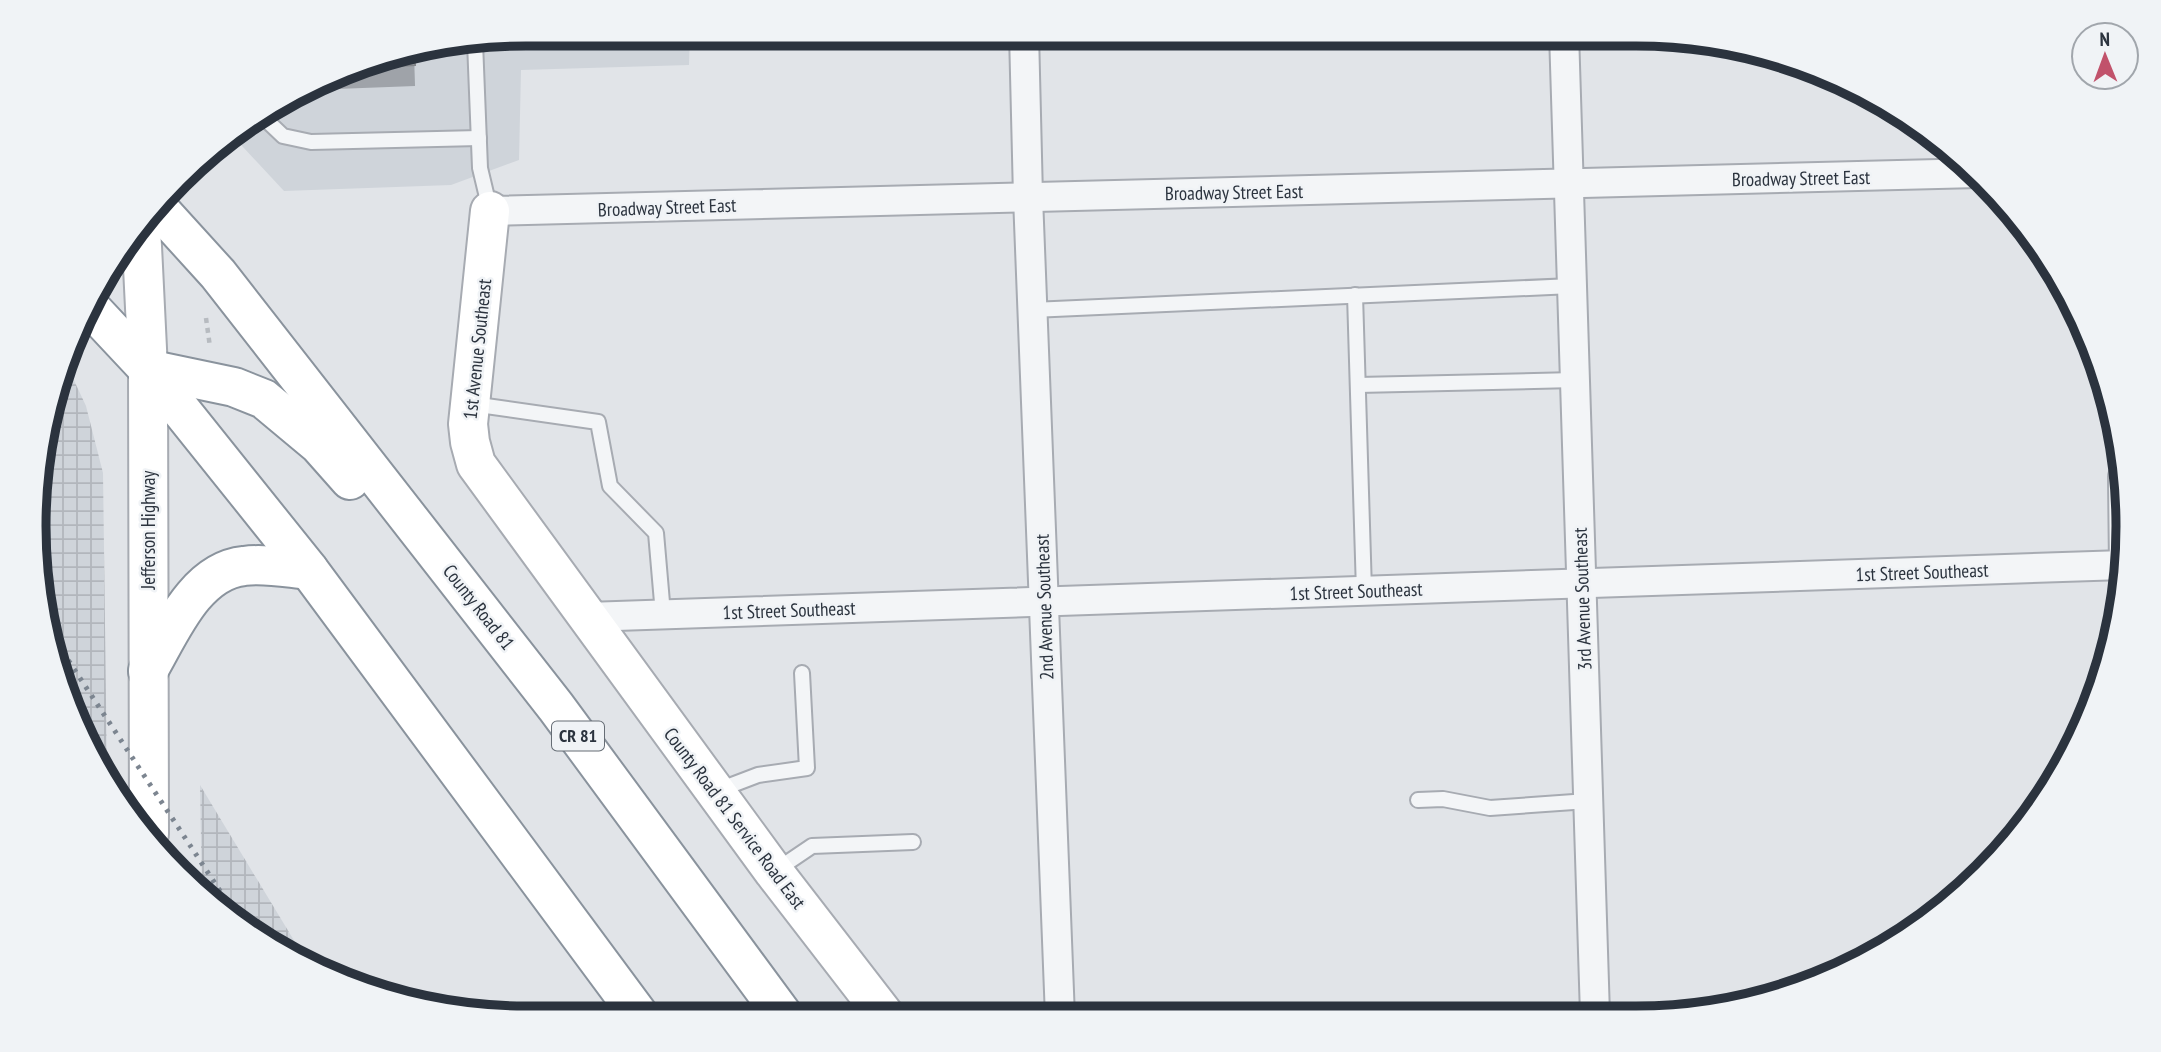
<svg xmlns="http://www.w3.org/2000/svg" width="2161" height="1052" font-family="'PT Sans Narrow',sans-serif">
<defs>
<pattern id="industrial-grid" width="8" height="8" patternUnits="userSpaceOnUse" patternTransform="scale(1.75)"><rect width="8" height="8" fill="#cfd4da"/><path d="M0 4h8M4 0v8" fill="none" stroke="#b2b6bc"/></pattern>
</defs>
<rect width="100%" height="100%" fill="#e1e4e8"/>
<polygon fill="#cfd4da" points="526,33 690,33 689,65 521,70 519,160 451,185 284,191 230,133 367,60"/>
<g fill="url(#industrial-grid)">
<polygon points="64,359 86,406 103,473 107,776 84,744 37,590 43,429"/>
<polygon points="200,785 310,967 252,935 202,894"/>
</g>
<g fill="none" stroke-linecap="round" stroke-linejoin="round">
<defs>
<g id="lane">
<polyline points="475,42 480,168 490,210"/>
<polyline points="262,116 283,136 311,142 479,138"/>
<polyline points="1355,295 1364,591"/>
<polyline points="1032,310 1572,286"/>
<polyline points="1358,385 1575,380"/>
<polyline points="472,404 598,422 610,486 656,533 663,614"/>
<polyline points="716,791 758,775 807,768 802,673"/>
<polyline points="1418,800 1443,799 1490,808 1588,801"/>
<polyline points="775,871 812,846 913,842"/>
</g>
<g id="street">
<polyline points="1024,33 1028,197 1060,1017"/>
<polyline points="1564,33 1595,1015"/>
<polyline points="490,211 1978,173"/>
<polyline points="2123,477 2124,567"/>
<polyline points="587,617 2124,565"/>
</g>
<g id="secondary">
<polyline points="490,211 468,424 470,442 476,464 774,872 886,1017"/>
<polyline points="141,226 148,369 149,834"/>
</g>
<g id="highway">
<polyline points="158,208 218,274 556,707 785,1018"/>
<polyline points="88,305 148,369 309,570 641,1018"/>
<polyline points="148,369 234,387 264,399 319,445 350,480"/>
<path d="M148,671C170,634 194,571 244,566C265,563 288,568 309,570"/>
</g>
</defs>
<use href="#lane" stroke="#a7abb2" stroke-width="18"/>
<use href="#street" stroke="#a7abb2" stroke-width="32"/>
<use href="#secondary" stroke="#a7abb2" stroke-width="42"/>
<use href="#highway" stroke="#8a939d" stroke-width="42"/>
<polyline stroke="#b7bbc0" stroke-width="4.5" stroke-dasharray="5 5" stroke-linecap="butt" points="206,318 210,347"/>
<use href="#lane" stroke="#f3f5f7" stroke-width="14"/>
<use href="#street" stroke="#f3f5f7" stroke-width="28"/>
<use href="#secondary" stroke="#fff" stroke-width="38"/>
<use href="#highway" stroke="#fff" stroke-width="38"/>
<polyline stroke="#7c8590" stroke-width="5" stroke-dasharray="3.5 7" stroke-linecap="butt" points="51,634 247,932"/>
</g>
<polygon fill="#9fa3a9" points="414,52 415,86 310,90 367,60"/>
<polygon fill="#b9bec4" stroke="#828589" stroke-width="2" points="414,52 415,65 352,68 367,60"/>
<g text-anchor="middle" stroke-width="5" stroke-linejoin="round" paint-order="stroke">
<rect fill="#f0f3f6" stroke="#666d75" stroke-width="2" x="552" y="721.5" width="52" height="29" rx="5"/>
<g font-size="18" font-weight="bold" fill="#2b333e">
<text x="578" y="742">CR 81</text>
</g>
<g font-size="19" fill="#2b333e" stroke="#f0f3f6">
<text transform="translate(1801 178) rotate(-1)" y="7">Broadway Street East</text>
<text transform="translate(1234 192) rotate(-1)" y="7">Broadway Street East</text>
<text transform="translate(667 207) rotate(-2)" y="7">Broadway Street East</text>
<text transform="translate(477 349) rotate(-84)" y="7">1st Avenue Southeast</text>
<text transform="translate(148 530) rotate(-90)" y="7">Jefferson Highway</text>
<text transform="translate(1922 572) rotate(-2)" y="7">1st Street Southeast</text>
<text transform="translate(1356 591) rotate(-2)" y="7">1st Street Southeast</text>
<text transform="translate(1582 599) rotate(-92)" y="7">3rd Avenue Southeast</text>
<text transform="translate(479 607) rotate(52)" y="7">County Road 81</text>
<text transform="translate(1044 607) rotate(-92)" y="7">2nd Avenue Southeast</text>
<text transform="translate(789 610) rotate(-2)" y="7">1st Street Southeast</text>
<text transform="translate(735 818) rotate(53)" y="7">County Road 81 Service Road East</text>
</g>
</g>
<path d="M0 0H2161V1052H0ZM526 46H1636A480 480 0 0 1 2116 526V526A480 480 0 0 1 1636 1006H526A480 480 0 0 1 46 526V526A480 480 0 0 1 526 46Z" fill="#f0f3f6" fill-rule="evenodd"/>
<path fill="none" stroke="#2b333e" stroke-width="9" d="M526 46H1636A480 480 0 0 1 2116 526V526A480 480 0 0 1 1636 1006H526A480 480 0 0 1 46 526V526A480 480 0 0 1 526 46Z"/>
<g transform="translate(2105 56) rotate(359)"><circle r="33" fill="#f0f3f6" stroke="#a1a6ac" stroke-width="2"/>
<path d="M0-5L12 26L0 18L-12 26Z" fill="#c1526b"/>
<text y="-10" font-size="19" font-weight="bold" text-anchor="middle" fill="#2b333e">N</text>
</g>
</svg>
